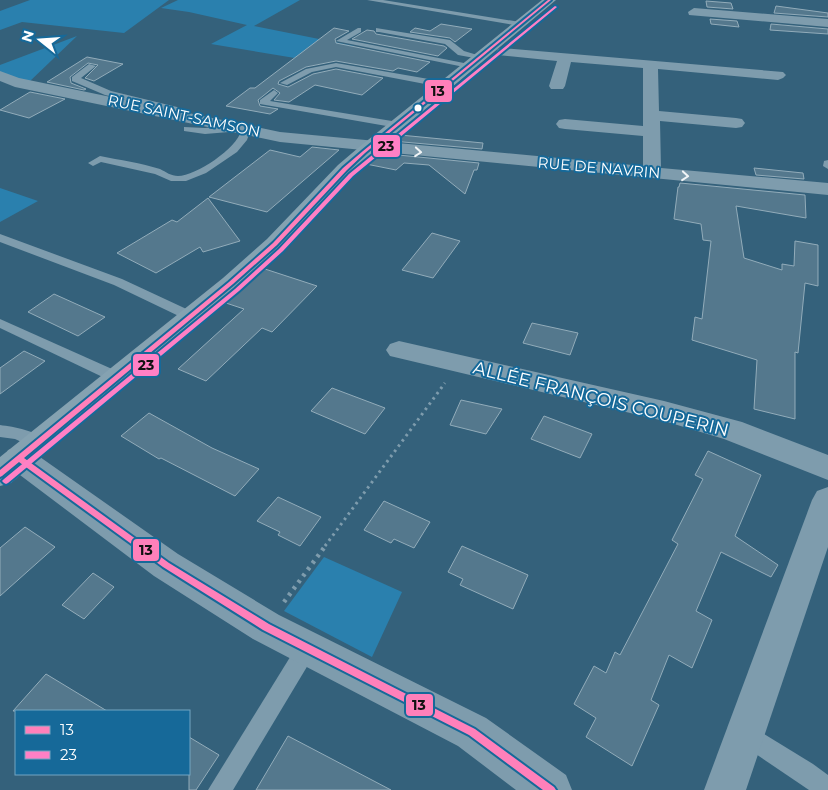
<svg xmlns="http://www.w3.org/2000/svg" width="828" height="790" font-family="Montserrat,sans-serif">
<rect width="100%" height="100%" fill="#34617b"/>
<g fill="#2a80ae">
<polygon points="30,0 169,0 124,33 22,22 0,30 0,11"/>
<polygon points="178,0 300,0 254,26 354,46 325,63 211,44 247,25 189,12 161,8"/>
<polygon points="77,36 28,83 0,73 0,65"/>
<polygon points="0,188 38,201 0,222"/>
<polygon points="324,557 402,592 372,657 284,611"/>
</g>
<g fill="#54788d" stroke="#92acba">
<polygon points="706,1 731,3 733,9 707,7"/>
<polygon points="776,6 828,13 828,17 774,13"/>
<polygon points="710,19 737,21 739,27 711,24"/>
<polygon points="441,24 472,29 455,42 450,38 410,32 415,28 430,31"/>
<polygon points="771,24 828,29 828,34 770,30"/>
<polygon points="334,28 349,31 335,39 336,43 430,62 417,72 398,68 393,71 336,61 306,67 279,81 278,84 288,87 313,74 336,69 383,78 362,95 315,85 289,102 274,100 280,93 273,88 258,100 260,106 278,109 270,114 226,106 250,88 255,88"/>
<polygon points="367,30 374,31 376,34 444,46 447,48 438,56 352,39"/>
<polygon points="87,57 123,64 94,81 85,78 98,65 88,63 70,77 71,83 86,89 84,90 47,82"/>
<polygon points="30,92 65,99 29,118 0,110"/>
<polygon points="400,135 483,143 482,149 392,141"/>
<polygon points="312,147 339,150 267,212 209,197 270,150 300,157"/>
<polygon points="378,153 479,163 477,170 474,170 465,194 429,165 404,163 396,170 366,164"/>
<polygon points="754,168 803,173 804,179 756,175"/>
<polygon points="680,183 805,195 806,218 736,206 744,258 782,270 782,264 794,266 795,241 818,245 818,286 805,283 798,353 795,352 795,419 754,409 757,360 692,340 695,317 702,319 711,241 703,240 701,224 674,219 678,187 679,187"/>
<polygon points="208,198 240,241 203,252 200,247 156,273 117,253 172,220 177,222"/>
<polygon points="432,233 460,241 433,278 402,270"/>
<polygon points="265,269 317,286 272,332 262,328 206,381 178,369 244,309 226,303"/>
<polygon points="54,294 105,317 78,336 28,312"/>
<polygon points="532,323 578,333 570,355 523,343"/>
<polygon points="24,351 45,361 0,394 0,368"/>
<polygon points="332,388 385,408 365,434 311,411"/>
<polygon points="461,400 502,409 486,434 450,425"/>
<polygon points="149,413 212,448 259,469 235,496 161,458 159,459 121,436"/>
<polygon points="544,416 592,434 580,458 531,439"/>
<polygon points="708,451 761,475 735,536 778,565 771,577 721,552 696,611 712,620 692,668 669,655 651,700 659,705 632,766 586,737 596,718 574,704 594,666 606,673 615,652 620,655 678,544 672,540 703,479 695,475"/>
<polygon points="278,497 321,517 300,546 278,535 280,532 257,521"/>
<polygon points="384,501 430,522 414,548 394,539 391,543 364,530"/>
<polygon points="25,527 55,547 0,596 0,548"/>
<polygon points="462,546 528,575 513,609 460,585 463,579 448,572"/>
<polygon points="93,573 114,587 84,619 62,605"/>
<polygon points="46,674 107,711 13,711"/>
<polygon points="288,736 391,790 256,790"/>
<polygon points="189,737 219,755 196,790 189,790"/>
</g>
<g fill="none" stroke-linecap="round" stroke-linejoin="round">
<polyline stroke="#7e9cad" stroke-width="3" stroke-dasharray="2.5 4" stroke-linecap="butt" points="325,546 445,383"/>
<polyline stroke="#7e9cad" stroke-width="4.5" stroke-dasharray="3 5" stroke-linecap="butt" points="284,602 326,545"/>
<g fill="#7e9cad" fill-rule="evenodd">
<polygon points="367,0 383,0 520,22 524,24 520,26"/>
<polygon points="358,28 361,28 361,32 347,40 469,64 473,66 469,68 336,41"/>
<polygon points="376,28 450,40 464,51 484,57 480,59 458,55 445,44 379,32 376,32"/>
<polygon points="336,63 446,82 450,85 446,88 336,67 312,72 287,85 280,83 306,69"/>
<polygon points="89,64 96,66 81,78 111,91 177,107 187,115 185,117 179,117 171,111 105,95 72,81 72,77"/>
<polygon points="274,90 278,93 270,101 398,122 403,125 398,128 260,104 260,100"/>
<path d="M240,125L251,129L247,140L237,152L206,173L186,181H171L155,174L101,162L93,166L88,163L100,156C120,160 141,163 160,169C166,172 171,176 178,176C196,176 237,148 241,131L205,134L184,131V127L205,128Z"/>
<polygon points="828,160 828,169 823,166 824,161"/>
<polygon points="0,234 122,279 195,313 197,316 195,319 185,319 114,285 0,242"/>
<polygon points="0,319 121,373 123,377 121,381 116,382 111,381 0,328"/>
<path d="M0,425C14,427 38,430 45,443L43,447L37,449L15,439L0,437Z"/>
<polygon points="307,638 314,641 317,648 314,655 233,790 208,790 300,641"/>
<polygon points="746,723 813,764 828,775 828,790 809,790 738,742 735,734 738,726"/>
</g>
<g fill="#7e9cad" fill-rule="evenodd">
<polygon points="694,8 828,19 828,27 689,15 688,12"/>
<polygon points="503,48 783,72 786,75 783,78 778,80 658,69 659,111 736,118 742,119 745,123 742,127 736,128 660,121 661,168 828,183 828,195 280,142 15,87 0,81 0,71 19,78 280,132 643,166 643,136 565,129 559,128 556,124 559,120 565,119 643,126 643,68 571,62 565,86 563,89 551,89 549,86 557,61 498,55 496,52 498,49"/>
<polygon points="399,341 664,401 742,422 828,455 828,480 724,439 664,421 390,356 386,350 390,344"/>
<polygon points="19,446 30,450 178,554 279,615 486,718 566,775 572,790 516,790 458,746 253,639 154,576 8,466 4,458 8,450"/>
<polygon points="828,487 828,547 746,790 704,790 812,500 817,491"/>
</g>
<polygon fill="#85a2b1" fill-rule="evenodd" points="542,0 556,0 370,156 352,173 283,249 11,483 0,486 0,457 223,278 267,239 338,165 358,148"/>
<defs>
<polygon id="bus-1" points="548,0 551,0 365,153 347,170 277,245 233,284 24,458 169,563 269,624 475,729 554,787 556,790 543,790 469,735 263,630 163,567 19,462 2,476 0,477 0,470 229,282 273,243 343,168 363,151"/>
<polygon id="bus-2" points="555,6 557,7 353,176 283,251 239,291 8,483 6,484 4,483 2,481 4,479 235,289 279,249 349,174"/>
</defs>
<use href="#bus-1" stroke="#166999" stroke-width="4"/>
<use href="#bus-2" stroke="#166999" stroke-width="4"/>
<use href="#bus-1" fill="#ff80ba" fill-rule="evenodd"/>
<use href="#bus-2" fill="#ff80c5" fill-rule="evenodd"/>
</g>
<defs><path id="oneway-chevron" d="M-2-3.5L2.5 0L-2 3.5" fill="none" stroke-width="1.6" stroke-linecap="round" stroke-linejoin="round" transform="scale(1.25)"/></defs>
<g stroke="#f2f5f7">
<use href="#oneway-chevron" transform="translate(418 152) rotate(5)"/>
<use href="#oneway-chevron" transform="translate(685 176) rotate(5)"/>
</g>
<circle fill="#fff" stroke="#166999" stroke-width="2" cx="418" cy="108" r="4.5"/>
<g text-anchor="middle" stroke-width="4" stroke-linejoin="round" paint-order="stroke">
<g font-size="15" fill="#fff" stroke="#166999">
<text transform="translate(184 116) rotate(12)" y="5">RUE SAINT-SAMSON</text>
<text transform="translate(599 168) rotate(5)" y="5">RUE DE NAVRIN</text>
</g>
<g font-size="18" fill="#fff" stroke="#166999">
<text transform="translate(601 399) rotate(14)" y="6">ALLÉE FRANÇOIS COUPERIN</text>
</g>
</g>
<g stroke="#166999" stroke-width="2">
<rect x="424" y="79" width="29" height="24" rx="5" fill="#ff80ba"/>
<rect x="372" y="134" width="29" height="24" rx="5" fill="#ff80c5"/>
<rect x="132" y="353" width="28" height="24" rx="5" fill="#ff80c5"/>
<rect x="132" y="538" width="28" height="24" rx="5" fill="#ff80ba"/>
<rect x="405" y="693" width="29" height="24" rx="5" fill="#ff80ba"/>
</g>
<g font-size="14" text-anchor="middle" font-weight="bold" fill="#111">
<text x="438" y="96">13</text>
<text x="386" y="151">23</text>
<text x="146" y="370">23</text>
<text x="146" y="555">13</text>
<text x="419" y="710">13</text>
</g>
<rect x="15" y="710" width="175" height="65" fill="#166999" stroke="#73a5c2"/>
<rect x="25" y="726" width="25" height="8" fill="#ff80ba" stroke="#73a5c2"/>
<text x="60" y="735" font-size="15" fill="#ffffff">13</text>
<rect x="25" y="751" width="25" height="8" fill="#ff80c5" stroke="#73a5c2"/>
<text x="60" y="760" font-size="15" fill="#ffffff">23</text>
<g transform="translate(40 40) rotate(287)" stroke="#166999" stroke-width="4" paint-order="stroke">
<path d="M0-4L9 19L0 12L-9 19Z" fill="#ffffff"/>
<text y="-8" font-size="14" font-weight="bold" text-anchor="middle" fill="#ffffff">N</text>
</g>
</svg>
